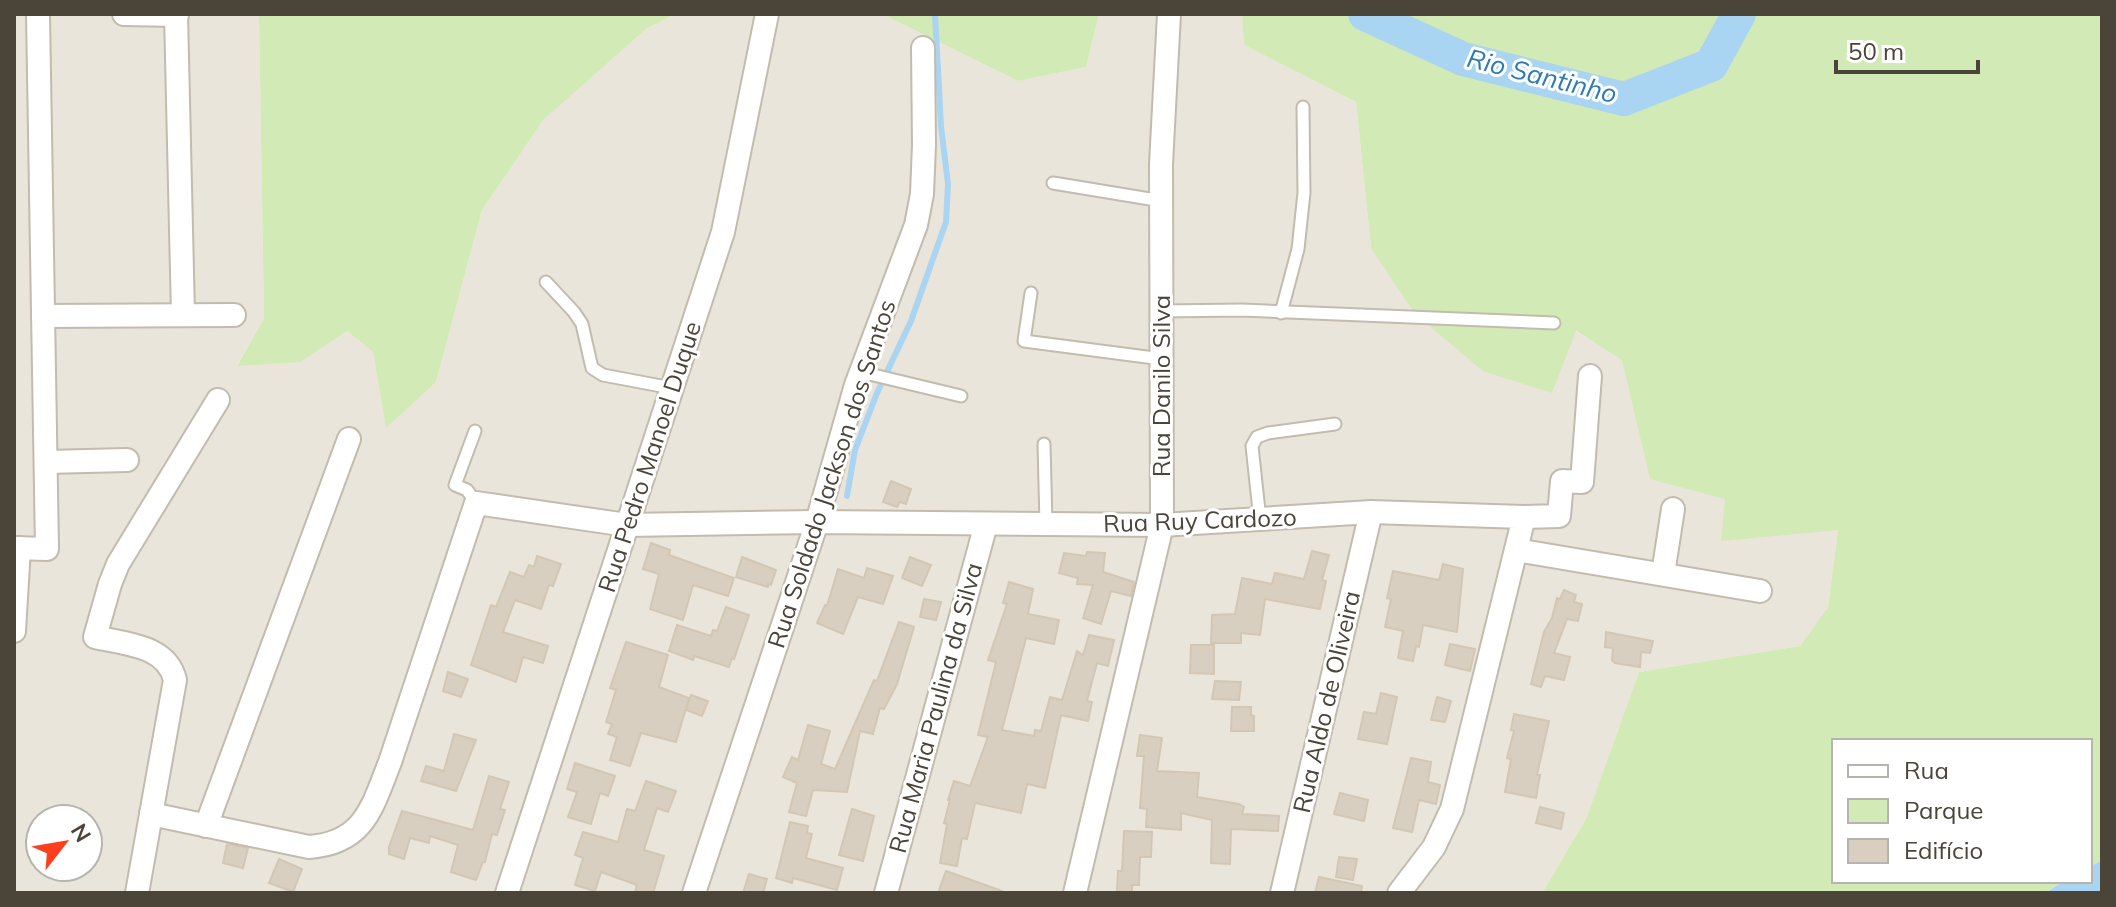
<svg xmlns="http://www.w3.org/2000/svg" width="2116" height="907" font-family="Mulish,sans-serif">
<rect width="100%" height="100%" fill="#f6f3ec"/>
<path fill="#eae5da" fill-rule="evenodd" d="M14,14H259L264,318L237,365L300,361L347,331L373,352L386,427L436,382L482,210L543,119L646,29L675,14H882L1018,81L1086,67L1099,14H1242L1244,45L1356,102L1371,248L1552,393L1575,331L1623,360L1650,478L1838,529L1828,607L1800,646L1639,672L1586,819L1542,893H14ZM40,819H88V867H40Z"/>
<g fill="#d2eab5">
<polygon points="259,14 675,14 646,29 543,120 482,210 436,382 386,428 373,352 347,331 300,362 237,366 264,318"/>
<polygon points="882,14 1099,14 1086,67 1018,81"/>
<polygon points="1242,14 2102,14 2102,860 2090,867 2090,741 1834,741 1834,881 2064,881 2044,893 1542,893 1586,819 1639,672 1800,646 1828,607 1838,530 1721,541 1725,499 1650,479 1622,360 1576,331 1552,393 1483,371 1415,314 1371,248 1356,102 1244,45"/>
</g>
<polygon fill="#a9d4f2" points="2102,860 2102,893 2045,893 2064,881 2090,881 2090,867"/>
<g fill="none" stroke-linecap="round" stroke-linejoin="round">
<polyline stroke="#a9d4f2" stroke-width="6" points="847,496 855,450 877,393 911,321 946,222 948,184 941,126 935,14"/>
<polyline stroke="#a9d4f2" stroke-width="34" points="1365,14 1463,59 1624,99 1711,65 1739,14"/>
</g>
<g fill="#d8cfc1" stroke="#d3c7b4" stroke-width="2">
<polygon points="891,481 911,489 906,504 900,502 897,507 883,502"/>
<polygon points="651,543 670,550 669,555 734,578 728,596 693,585 683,620 650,609 659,574 643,569"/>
<polygon points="1312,551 1329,555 1322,580 1326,581 1320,609 1265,599 1260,635 1241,633 1241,643 1211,643 1212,615 1235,614 1242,578 1272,584 1275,573 1304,579"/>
<polygon points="1087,552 1105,553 1103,572 1134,582 1131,596 1111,591 1101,624 1083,618 1093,585 1077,584 1078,578 1059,573 1064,553 1086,556"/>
<polygon points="537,556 561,564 553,586 549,585 541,609 515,600 503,632 548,646 543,663 523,657 516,682 471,665 491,605 496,607 510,572 524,577 529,565 534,567"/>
<polygon points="742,557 776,570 771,585 768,584 768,587 736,577"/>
<polygon points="910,557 931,565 922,586 902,578"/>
<polygon points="1443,564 1463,569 1457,632 1423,625 1419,647 1416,646 1413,661 1398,658 1403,631 1385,627 1391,599 1387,598 1393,571 1439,580"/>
<polygon points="867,568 893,576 883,604 858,597 843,634 817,623 825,605 827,606 838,569 864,578"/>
<polygon points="1009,582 1033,589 1028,614 1059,620 1054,644 1026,638 1002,730 1034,736 1035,730 1041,731 1050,697 1062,700 1077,651 1083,655 1089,635 1114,640 1108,666 1097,663 1087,701 1092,702 1088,721 1061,715 1045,788 1027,784 1021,813 975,803 967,839 962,838 957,866 940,863 947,824 944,823 950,800 948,800 954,781 970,786 988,737 978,735 996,662 988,660 1007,604 1003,603"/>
<polygon points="1564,590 1576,595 1574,602 1582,604 1578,621 1567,619 1554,653 1570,657 1564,680 1545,676 1541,687 1531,684 1544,632 1552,618 1557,598 1560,599"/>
<polygon points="924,599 941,602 936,620 920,617"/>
<polygon points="726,607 749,615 734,659 732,658 729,667 694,656 693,660 669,651 677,625 711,636 713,630 717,631"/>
<polygon points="899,622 914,627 897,684 884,709 880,708 873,734 860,731 847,792 813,790 806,816 789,812 797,783 783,777 792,757 798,760 808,725 830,731 821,764 835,769 874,680 877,681"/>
<polygon points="1606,632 1653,641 1650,653 1641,652 1640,667 1615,663 1612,660 1613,648 1605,647"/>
<polygon points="626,642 668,655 659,687 689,698 676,742 641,733 630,766 610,760 617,737 608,734 612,724 606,722 616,690 610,688"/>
<polygon points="1450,644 1475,649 1470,671 1445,665"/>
<polygon points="1191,645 1214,645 1214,674 1190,673"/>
<polygon points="448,672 468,679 461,697 443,691"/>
<polygon points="1215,681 1241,682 1239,700 1212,699"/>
<polygon points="1381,693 1397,697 1387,744 1358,739 1364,712 1376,714"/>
<polygon points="691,695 708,701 702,716 686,710"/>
<polygon points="1437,697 1451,701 1445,722 1431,720"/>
<polygon points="1232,707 1251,707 1251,715 1254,716 1254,731 1231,731"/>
<polygon points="1514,714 1549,721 1537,775 1540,775 1536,798 1505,792 1511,759 1507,758 1514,731 1511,730"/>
<polygon points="454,734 476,740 456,791 421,781 426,766 444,771"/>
<polygon points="1140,735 1162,738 1157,771 1199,773 1197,797 1239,804 1244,807 1242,814 1279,816 1278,831 1231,829 1230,864 1211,863 1212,820 1181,813 1181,830 1146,827 1147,809 1140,808 1144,756 1137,756"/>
<polygon points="1411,758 1431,762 1428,782 1440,785 1436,804 1419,800 1412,832 1393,828"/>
<polygon points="575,763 615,776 608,796 600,793 591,824 568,817 577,792 567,789"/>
<polygon points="489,776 509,782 500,809 505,810 497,835 492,834 485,862 483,862 476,880 451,872 458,845 430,836 429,843 410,838 404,859 389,854 389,847 402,811 473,830"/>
<polygon points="646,781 676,791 668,812 657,808 644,850 664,856 653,893 635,893 637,885 601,872 595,891 575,885 583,858 575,855 583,832 618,842 627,809 635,811"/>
<polygon points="1340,793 1368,800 1364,821 1334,814"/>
<polygon points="1540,807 1564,813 1561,829 1536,823"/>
<polygon points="852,809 874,816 863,861 839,855"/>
<polygon points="790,822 808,826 807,833 812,834 806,858 843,868 837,890 793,878 792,883 776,878"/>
<polygon points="1124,831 1152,832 1151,857 1140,857 1139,885 1132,885 1132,893 1117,892 1118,871 1122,871"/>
<polygon points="227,844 248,848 243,868 223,863"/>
<polygon points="1339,857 1357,859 1353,880 1336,877"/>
<polygon points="279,859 302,869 293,892 269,883"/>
<polygon points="946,871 1002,891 1002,893 938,893"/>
<polygon points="749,874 767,879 763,893 743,893"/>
<polygon points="1319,877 1362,886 1361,893 1315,893"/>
</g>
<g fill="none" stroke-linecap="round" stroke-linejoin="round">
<defs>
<g id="lane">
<polyline points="1053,183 1162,201"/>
<polyline points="546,282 574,312 582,324 592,368 603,375 672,388"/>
<polyline points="1031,293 1024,341 1162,359"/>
<polyline points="1161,311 1242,310 1554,323"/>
<polyline points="1281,313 1298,249 1304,193 1303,107"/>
<polyline points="861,372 961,396"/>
<polyline points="475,431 455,485 467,490 476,503"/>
<polyline points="1044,444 1046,524"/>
<polyline points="1260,520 1252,446 1257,437 1268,433 1335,424"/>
</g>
<g id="street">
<polyline points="124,14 177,15"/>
<polyline points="176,14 183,315"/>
<polyline points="43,316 234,315"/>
<polyline points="46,462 127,460"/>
<polyline points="1524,517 1559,516 1562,481 1582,482 1590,376"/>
<polyline points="14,548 47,549 38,14"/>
<polyline points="1516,550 1760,591"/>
<polyline points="1663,574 1673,509"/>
<polyline points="14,631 19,548"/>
<path d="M151,814L309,847C364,843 372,808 390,762L476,503L627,525L817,522L1162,525L1371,512L1524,517L1452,809L1434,847L1399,893"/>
<polyline points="206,826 349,439"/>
<path d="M137,893L175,680C167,645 125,644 95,637L110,584L118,564L218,400"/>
<polyline points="507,893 723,232 767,14"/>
<polyline points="694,893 817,522 856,385 916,225 922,194 924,145 923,48"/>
<polyline points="886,893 986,524"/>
<polyline points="1075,893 1162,525 1161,164 1169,14"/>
<polyline points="1282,893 1371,512"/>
</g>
</defs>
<use href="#lane" stroke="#c2bbae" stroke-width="15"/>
<use href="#street" stroke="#c2bbae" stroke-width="26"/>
<use href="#lane" stroke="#fff" stroke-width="11"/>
<use href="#street" stroke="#fff" stroke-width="22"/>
</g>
<g text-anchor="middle" stroke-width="6" stroke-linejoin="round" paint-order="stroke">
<g font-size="24" fill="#4b4439" stroke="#fff">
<text transform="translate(1162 386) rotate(-90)" y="8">Rua Danilo Silva</text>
<text transform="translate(650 457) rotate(-72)" y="8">Rua Pedro Manoel Duque</text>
<text transform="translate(832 474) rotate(-72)" y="8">Rua Soldado Jackson dos Santos</text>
<text transform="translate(1200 521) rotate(-2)" y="8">Rua Ruy Cardozo</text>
<text transform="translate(1327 702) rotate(-77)" y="8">Rua Aldo de Oliveira</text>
<text transform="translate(936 708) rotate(-75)" y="8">Rua Maria Paulina da Silva</text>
</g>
<g font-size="26" font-style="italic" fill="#2e7ab2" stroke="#fff">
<text transform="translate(1542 76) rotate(14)" y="9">Rio Santinho</text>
</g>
</g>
<rect width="2116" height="907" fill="none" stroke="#4b4439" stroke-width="32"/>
<rect x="1832" y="739" width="260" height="144" fill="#ffffff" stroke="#b7b4b0" stroke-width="2"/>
<rect x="1848" y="765" width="40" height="12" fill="#ffffff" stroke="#b7b4b0" stroke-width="2"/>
<text x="1904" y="779" font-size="24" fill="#4b4439">Rua</text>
<rect x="1848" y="799" width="40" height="24" fill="#d2eab5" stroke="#b7b4b0" stroke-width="2"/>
<text x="1904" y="819" font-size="24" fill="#4b4439">Parque</text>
<rect x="1848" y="839" width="40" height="24" fill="#d8cfc1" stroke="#b7b4b0" stroke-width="2"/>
<text x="1904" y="859" font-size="24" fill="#4b4439">Edifício</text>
<g transform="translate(64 843) rotate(59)"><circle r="38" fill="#ffffff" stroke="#b7b4b0" stroke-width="2"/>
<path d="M0-6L14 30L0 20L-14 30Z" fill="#fc3f1d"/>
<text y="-12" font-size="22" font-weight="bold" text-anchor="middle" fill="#4b4439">N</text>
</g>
<path d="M1836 60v12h142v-12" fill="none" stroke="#4b4439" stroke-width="4"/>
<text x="1848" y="60" font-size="24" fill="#4b4439" stroke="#ffffff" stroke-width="6" paint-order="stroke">50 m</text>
</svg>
